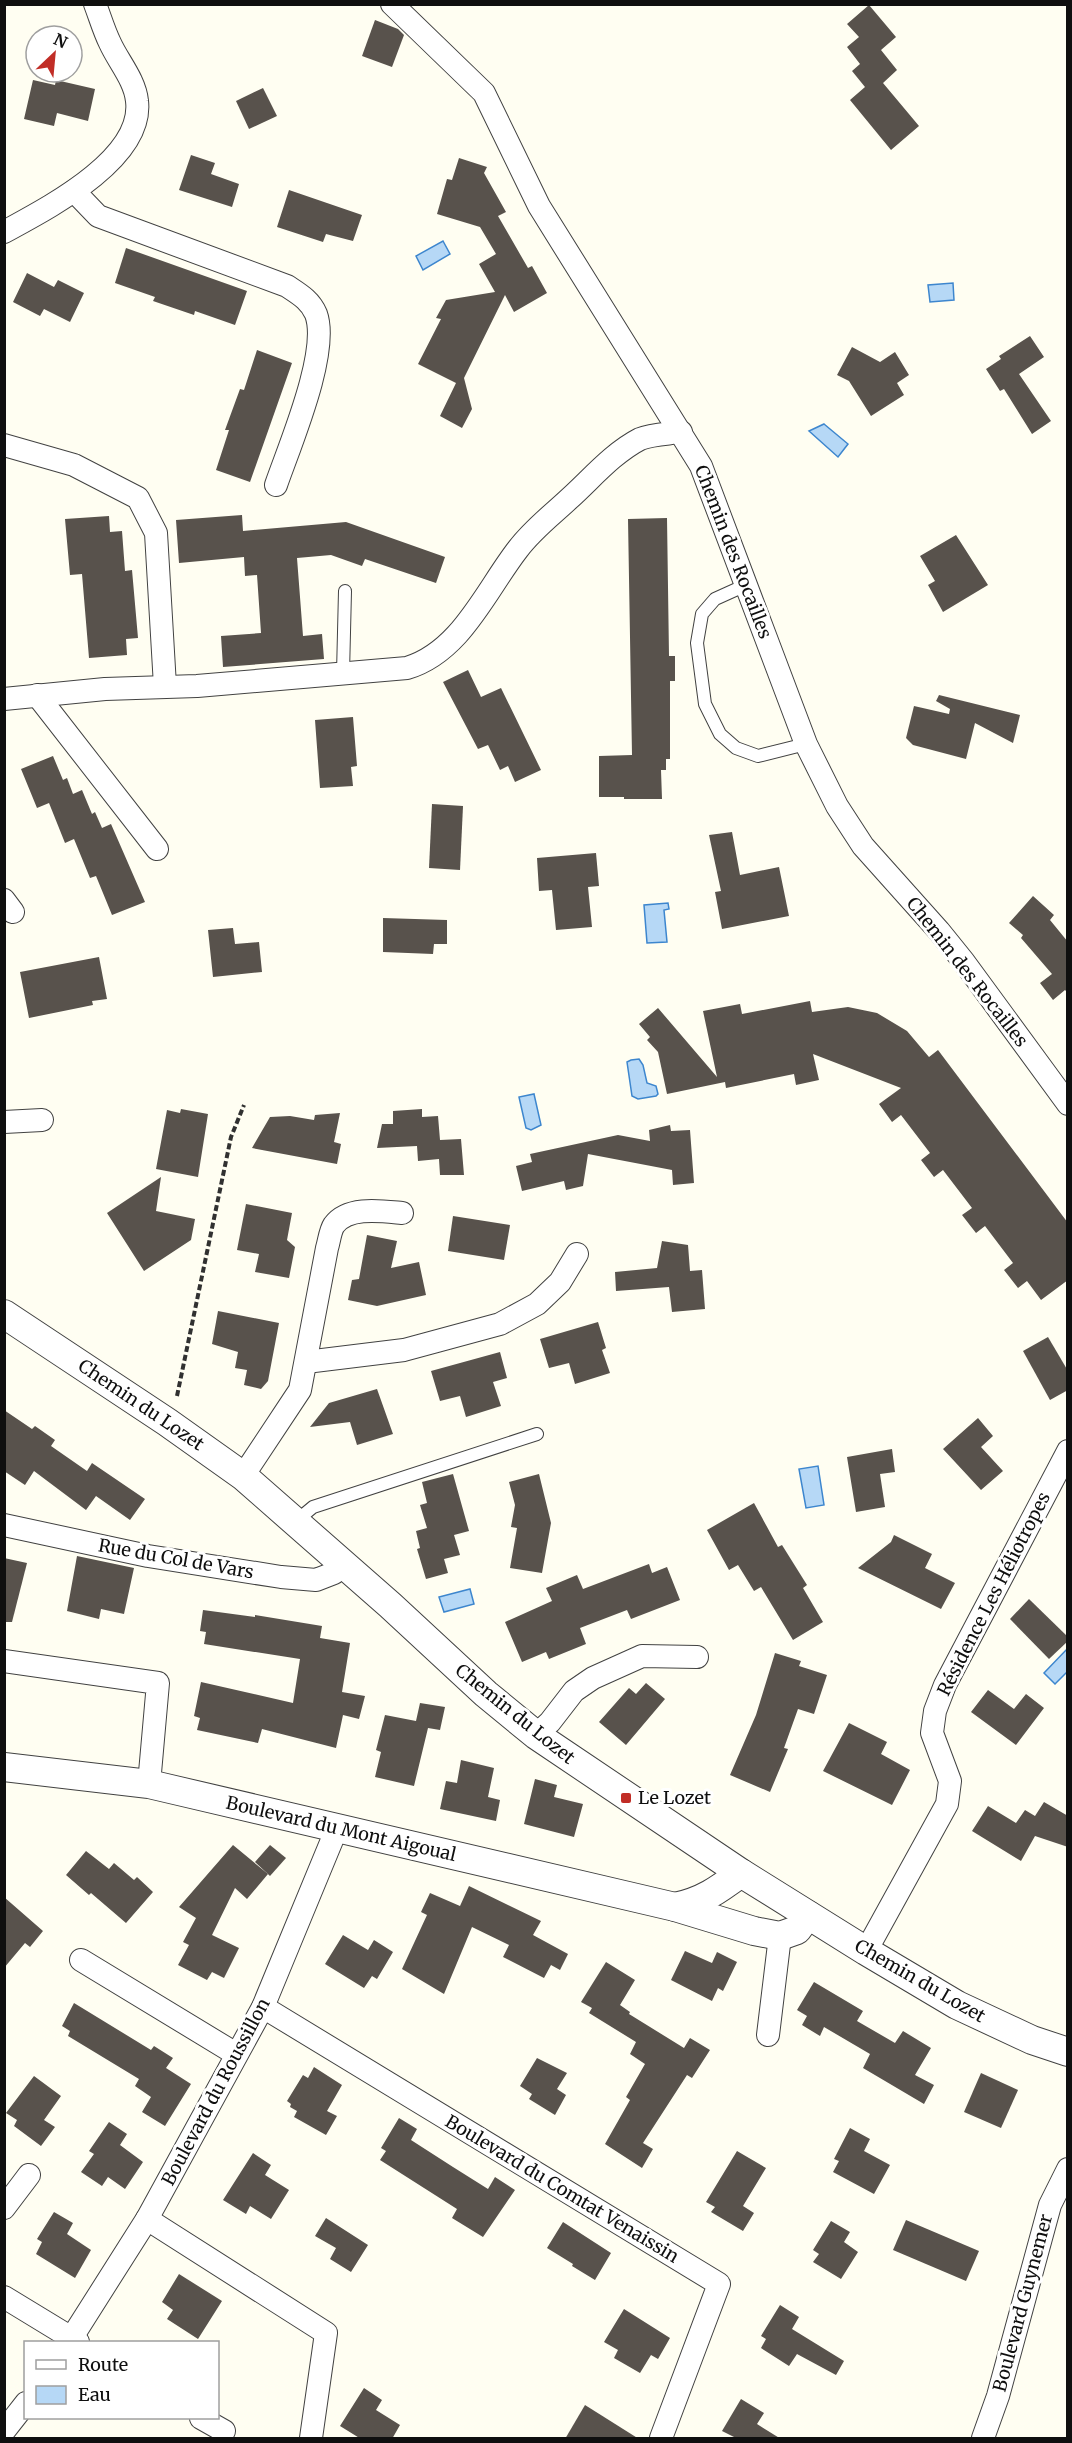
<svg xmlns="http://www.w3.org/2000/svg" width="1072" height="2443" font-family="Merriweather,serif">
<rect width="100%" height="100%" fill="#fffef2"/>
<g fill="#b6d8f6" stroke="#3d86ce" stroke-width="1.5">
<polygon points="443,241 450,254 423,270 416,256"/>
<polygon points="953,283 954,300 930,302 928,285"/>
<polygon points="824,424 848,444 838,457 809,431"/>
<polygon points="668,903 669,909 664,910 667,942 647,943 644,905"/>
<polygon points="639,1059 643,1065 647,1083 656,1086 658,1094 656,1096 638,1099 632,1096 627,1062 631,1060"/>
<polygon points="534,1094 541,1125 531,1130 526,1128 519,1097"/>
<polygon points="818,1466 824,1505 806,1508 799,1469"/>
<polygon points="470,1589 474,1604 444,1612 439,1597"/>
<polygon points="1067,1649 1067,1672 1055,1684 1044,1673"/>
</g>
<g fill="#58524c">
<polygon points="869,5 896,37 881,50 897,70 883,83 919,126 891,150 850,100 865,87 852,71 860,64 847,47 859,37 847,24"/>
<polygon points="375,20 398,29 404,35 392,67 362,56"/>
<polygon points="33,80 55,85 56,80 95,89 88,121 57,113 54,126 24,119"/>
<polygon points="263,88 277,116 249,129 236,101"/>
<polygon points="191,155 215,163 211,174 239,184 232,207 179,190"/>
<polygon points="459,158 487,167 484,173 506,212 498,216 528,268 532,266 547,293 514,312 505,295 464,378 472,409 462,428 440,416 456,383 418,364 441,319 436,318 446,300 495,292 479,264 496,254 480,227 437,214 447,179 452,180"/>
<polygon points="289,190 362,215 353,241 326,234 323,242 277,227"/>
<polygon points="126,248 247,291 235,325 195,311 194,315 153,301 155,297 115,283"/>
<polygon points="27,273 54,287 58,280 84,293 70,322 44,309 40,316 13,302"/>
<polygon points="1030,336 1044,357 1019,374 1051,421 1032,434 1004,389 1000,391 986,369 1001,359 999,356"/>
<polygon points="852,347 880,362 895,352 909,375 897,383 904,395 871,416 849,381 837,375"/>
<polygon points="257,350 292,363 250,482 216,470 229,430 225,430 240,389 244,390"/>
<polygon points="242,515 243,531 346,522 445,557 436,583 365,559 362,566 331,555 297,558 303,636 322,634 324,659 223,667 221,636 261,633 257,575 245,576 244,557 179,563 176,520"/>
<polygon points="109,516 110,532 122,531 125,571 132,570 138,638 126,639 127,655 89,658 82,574 70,575 65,519"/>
<polygon points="667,518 669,656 675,656 675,681 670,681 670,759 666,759 666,770 661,770 662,799 624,799 624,797 599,797 599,756 632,755 628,519"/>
<polygon points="956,535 988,585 943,612 928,585 935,581 920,556"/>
<polygon points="468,670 481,697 501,688 541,770 515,782 508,766 500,770 488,745 478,749 443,682"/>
<polygon points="939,695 1020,715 1013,743 975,723 966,759 913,745 906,738 914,706 949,714 950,709 936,701"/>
<polygon points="353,717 357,766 351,767 353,786 320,788 315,720"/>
<polygon points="53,756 63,780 67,778 73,794 82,790 92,814 95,812 102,828 111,824 145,902 112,915 96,876 90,878 74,839 65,843 49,803 37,808 21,769"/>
<polygon points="432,804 463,806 460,870 429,868"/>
<polygon points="732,832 740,875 779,867 789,916 722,929 715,892 721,891 709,835"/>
<polygon points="596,853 599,886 588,887 592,927 556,930 552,890 539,891 537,858"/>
<polygon points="1033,896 1054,915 1050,920 1068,942 1068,993 1065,990 1053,1000 1040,983 1052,974 1021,938 1023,935 1009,923"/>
<polygon points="383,918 447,920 447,944 434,944 433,954 383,952"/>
<polygon points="233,928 235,944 259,942 262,972 213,977 208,930"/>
<polygon points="99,957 107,999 92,1001 93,1005 29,1018 20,972"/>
<polygon points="810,1001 812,1012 848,1007 877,1013 907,1031 929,1057 938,1050 1068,1223 1068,1280 1041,1300 1027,1281 1018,1288 1004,1270 1013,1263 985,1226 976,1233 962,1215 972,1208 943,1170 934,1177 921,1160 930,1153 901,1115 892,1122 879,1104 901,1088 813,1054 819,1080 796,1085 794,1074 726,1088 725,1082 667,1094 658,1052 647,1040 650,1037 639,1024 658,1008 717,1077 703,1011 740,1004 742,1014"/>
<polygon points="181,1109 208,1114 198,1177 156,1169 167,1110 180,1113"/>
<polygon points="422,1109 422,1117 438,1116 440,1140 461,1139 464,1175 440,1175 439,1159 418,1161 417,1146 377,1148 382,1124 393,1124 393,1111"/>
<polygon points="340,1113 334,1142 341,1144 337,1164 252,1148 270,1117 290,1116 314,1120 315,1115"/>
<polygon points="670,1125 671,1131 690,1130 694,1183 673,1185 672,1170 588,1154 583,1186 566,1190 564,1181 522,1191 516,1166 532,1162 530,1154 618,1135 650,1141 649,1130"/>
<polygon points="161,1177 156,1211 195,1219 191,1240 144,1271 107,1213"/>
<polygon points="246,1204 292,1213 287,1240 295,1247 289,1278 255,1272 259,1254 237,1250"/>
<polygon points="453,1216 510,1225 504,1260 448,1251"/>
<polygon points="367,1235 397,1241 391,1268 419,1262 426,1295 377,1306 348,1300 352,1280 359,1279"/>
<polygon points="662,1241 688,1245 690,1271 702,1270 705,1309 672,1312 669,1287 616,1291 615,1272 657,1268"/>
<polygon points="218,1311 279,1323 268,1381 261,1389 244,1385 247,1370 235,1368 238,1352 212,1344"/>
<polygon points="598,1322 606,1348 602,1350 610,1373 575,1384 569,1363 549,1368 540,1339"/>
<polygon points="1048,1337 1068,1371 1068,1390 1050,1400 1023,1351"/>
<polygon points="500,1352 507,1378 493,1382 501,1406 466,1417 460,1396 440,1401 431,1371"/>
<polygon points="377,1389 393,1434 357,1445 350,1422 310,1427 329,1403"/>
<polygon points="4,1410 32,1429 35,1426 55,1440 51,1446 87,1471 92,1463 145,1499 130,1520 96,1496 86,1510 34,1471 25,1485 4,1471"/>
<polygon points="978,1418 993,1436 981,1447 1003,1471 981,1490 943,1449"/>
<polygon points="892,1449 895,1472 880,1474 885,1507 856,1512 847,1457"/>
<polygon points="453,1474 469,1531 454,1535 460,1555 444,1559 448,1573 426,1579 417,1549 420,1548 416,1531 427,1528 420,1505 427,1503 422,1482"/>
<polygon points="539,1474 551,1523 542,1573 510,1568 517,1528 511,1527 515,1505 509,1482"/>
<polygon points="754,1503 778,1547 782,1545 807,1585 803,1588 823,1622 793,1640 761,1587 754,1591 738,1565 729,1570 707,1530"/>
<polygon points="894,1535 932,1554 925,1568 955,1583 941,1609 858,1568 891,1542"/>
<polygon points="77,1556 134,1568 124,1614 101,1609 99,1619 67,1611"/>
<polygon points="4,1558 27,1563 12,1622 4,1622"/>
<polygon points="649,1564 652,1573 667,1567 680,1600 631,1619 627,1610 580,1628 586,1644 549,1659 546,1652 522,1662 505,1622 552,1601 546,1588 577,1575 583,1589"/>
<polygon points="1029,1599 1068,1637 1068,1641 1049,1659 1010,1619"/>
<polygon points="203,1610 255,1617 255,1615 322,1626 320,1638 350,1643 342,1692 365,1696 359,1719 343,1715 336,1748 262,1729 258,1743 197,1730 200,1718 194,1716 201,1682 293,1703 300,1659 204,1644 206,1632 200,1631"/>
<polygon points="775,1653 801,1661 799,1666 827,1675 814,1714 798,1709 784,1748 788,1749 770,1792 730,1775 756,1715"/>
<polygon points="646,1683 665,1699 626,1745 599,1722 629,1688 636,1694"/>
<polygon points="988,1690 1014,1709 1026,1694 1044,1708 1016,1745 971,1712"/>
<polygon points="420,1703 445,1707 440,1730 428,1728 414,1786 375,1777 381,1752 376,1750 385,1715 416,1721"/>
<polygon points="849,1723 887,1742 881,1754 910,1770 892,1805 823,1771"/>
<polygon points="461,1760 494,1768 488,1797 500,1800 496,1821 440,1809 446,1781 457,1783"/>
<polygon points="535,1779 557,1785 554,1797 583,1804 574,1837 524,1824"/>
<polygon points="1044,1802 1068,1816 1068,1847 1035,1836 1021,1861 972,1831 988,1806 1016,1823 1025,1810 1035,1816"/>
<polygon points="233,1845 268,1874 247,1899 235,1888 212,1935 239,1948 224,1978 212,1972 207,1980 178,1965 189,1945 183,1942 196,1918 179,1907"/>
<polygon points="270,1845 286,1858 270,1876 255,1862"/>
<polygon points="86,1851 109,1869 114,1863 134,1880 137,1877 153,1892 126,1923 91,1893 89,1895 66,1875"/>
<polygon points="469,1886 541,1921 533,1935 568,1954 560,1970 551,1965 544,1978 503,1957 509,1945 472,1927 444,1994 402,1969 427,1915 421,1912 430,1893 460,1906"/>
<polygon points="4,1897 43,1931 30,1947 25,1943 4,1968"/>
<polygon points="343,1935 368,1950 374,1940 393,1952 377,1979 372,1976 364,1988 325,1964"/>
<polygon points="685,1951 712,1963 717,1952 737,1962 723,1991 718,1988 712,2001 671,1980"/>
<polygon points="606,1962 635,1980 620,2005 630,2012 629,2014 684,2048 690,2038 710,2050 692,2078 687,2075 643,2143 653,2149 642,2168 605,2144 630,2100 626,2097 645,2064 630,2054 636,2042 589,2013 592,2008 581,2002"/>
<polygon points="814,1982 863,2011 857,2021 895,2043 903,2031 931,2048 915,2075 934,2085 924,2104 863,2068 870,2054 824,2027 820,2036 802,2025 807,2016 797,2010"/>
<polygon points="74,2003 151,2050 154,2046 173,2058 166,2068 191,2084 165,2126 142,2112 151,2097 135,2086 139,2079 68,2036 70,2031 62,2026"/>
<polygon points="537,2058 567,2073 557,2089 566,2095 555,2115 529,2099 532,2094 520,2086"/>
<polygon points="314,2067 342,2085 327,2111 337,2116 326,2135 294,2117 297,2111 290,2107 291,2104 287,2101 303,2075 308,2078"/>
<polygon points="981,2073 1018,2090 1001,2128 964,2112"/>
<polygon points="34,2076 61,2096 44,2120 55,2127 41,2146 14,2126 17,2120 6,2113"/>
<polygon points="399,2118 417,2129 411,2140 453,2167 488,2189 495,2177 515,2190 483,2237 452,2218 457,2209 380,2160 386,2151 381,2148"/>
<polygon points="109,2122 127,2134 120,2145 143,2162 125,2189 108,2177 102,2186 81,2172 94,2154 89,2151"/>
<polygon points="850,2128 870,2139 864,2151 890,2165 874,2194 833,2172 839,2161 834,2159"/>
<polygon points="737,2151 766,2168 743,2206 754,2213 743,2231 711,2212 715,2207 706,2202"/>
<polygon points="253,2153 271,2165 265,2175 289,2190 271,2219 250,2206 246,2214 223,2200"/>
<polygon points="54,2212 73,2223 67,2234 91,2250 75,2278 36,2254 42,2242 37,2239"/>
<polygon points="326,2218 368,2245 351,2272 330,2259 336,2248 315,2236"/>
<polygon points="906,2220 979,2251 966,2281 893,2250"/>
<polygon points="831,2221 850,2232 844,2242 858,2252 841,2279 813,2262 819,2254 813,2250"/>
<polygon points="563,2222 611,2253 595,2280 572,2266 573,2264 547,2248"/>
<polygon points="179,2274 222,2301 198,2339 167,2319 173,2310 162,2302"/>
<polygon points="780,2305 799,2317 792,2329 844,2361 836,2375 797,2354 789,2366 761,2348 766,2339 761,2336"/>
<polygon points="624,2309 670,2338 658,2359 651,2355 640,2373 614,2358 618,2350 604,2342"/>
<polygon points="364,2388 382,2400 376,2410 400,2425 392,2439 361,2439 340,2426"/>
<polygon points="741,2399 764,2413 757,2424 781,2439 738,2439 722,2431"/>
<polygon points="585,2405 639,2439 565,2439"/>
</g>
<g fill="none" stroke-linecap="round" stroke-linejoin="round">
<defs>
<g id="service">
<polyline points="746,585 715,599 702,614 697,643 705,704 720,734 736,748 758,756 806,744"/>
<polyline points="343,673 345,591"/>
<polyline points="295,1522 313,1507 537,1434"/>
</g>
<g id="minor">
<polyline points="392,4 484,93 539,206 701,466 806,744 837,806 863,846 939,931 964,962 1068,1104"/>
<path d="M74,191L98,216L287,286C299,294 310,300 316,314C330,352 289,447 276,485"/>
<path d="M4,232C48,208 144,159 137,101C135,80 118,61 110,43C104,31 100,17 95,4"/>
<polyline points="4,445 74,465 138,498 156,533 165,686"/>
<polyline points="37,695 157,849"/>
<path d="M4,699L105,689L197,686L407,668C461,652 486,590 518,549C533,529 552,515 570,498C592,478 613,453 640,439C652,434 668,434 681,432"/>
<polyline points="4,900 13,912"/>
<polyline points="4,1122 42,1120"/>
<polyline points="306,1362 404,1350 500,1324 537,1304 560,1282 577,1254"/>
<path d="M243,1476L300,1390L327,1248C329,1242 330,1231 334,1225C348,1206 381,1211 402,1213"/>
<polyline points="4,1525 148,1556 281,1577 316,1580 334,1573 342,1563"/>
<polyline points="4,1661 158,1683 149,1784"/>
<polyline points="536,1735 550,1722 574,1691 593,1678 642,1656 697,1657"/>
<polyline points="866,1951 947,1804 950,1781 932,1733 935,1711 945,1685 1068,1451"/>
<polyline points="81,1960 236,2054"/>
<polyline points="263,2007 719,2284 661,2438"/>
<polyline points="768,2035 780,1936"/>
<polyline points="4,2208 29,2175"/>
<polyline points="147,2219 326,2333 311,2438"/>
<polyline points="4,2297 78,2342"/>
<polyline points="69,2342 147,2219 263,2007 337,1828"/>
<polyline points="201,2418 224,2431"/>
<polyline points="4,2431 26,2403"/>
<polyline points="983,2438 998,2396 1050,2205 1068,2169"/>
</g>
<g id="tertiary">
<polyline points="4,1314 167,1422 243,1476 390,1605 486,1694 536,1735 741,1873 866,1951 957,2005 1032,2040 1068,2052"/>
<polyline points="4,1767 149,1784 675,1907 754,1931 780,1936 797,1930 808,1915"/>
<path d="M675,1907C703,1901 718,1890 741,1873"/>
</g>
</defs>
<use href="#service" stroke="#424242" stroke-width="14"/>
<use href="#minor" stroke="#424242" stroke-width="24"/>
<use href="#tertiary" stroke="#424242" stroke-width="30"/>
<polyline stroke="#313131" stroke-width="4" stroke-dasharray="6 3" stroke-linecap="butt" points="177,1396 231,1137 244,1105"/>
<use href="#service" stroke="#fff" stroke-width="12"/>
<use href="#minor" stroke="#fff" stroke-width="22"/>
<use href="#tertiary" stroke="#fff" stroke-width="28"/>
</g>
<rect fill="#c12d26" stroke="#fff" stroke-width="2" x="620" y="1792" width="12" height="12" rx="3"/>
<g text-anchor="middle" stroke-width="6" stroke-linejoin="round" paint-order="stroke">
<g font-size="18" fill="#0f0f0f" stroke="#fff">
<text transform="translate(733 552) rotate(69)" y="6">Chemin des Rocailles</text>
<text transform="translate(967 972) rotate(52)" y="6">Chemin des Rocailles</text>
<text transform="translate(141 1405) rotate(34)" y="6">Chemin du Lozet</text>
<text transform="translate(176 1559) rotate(10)" y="6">Rue du Col de Vars</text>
<text transform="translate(994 1594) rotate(-63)" y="6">Résidence Les Héliotropes</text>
<text transform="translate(515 1714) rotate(39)" y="6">Chemin du Lozet</text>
<text transform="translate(341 1829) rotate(13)" y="6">Boulevard du Mont Aigoual</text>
<text transform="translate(920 1981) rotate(30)" y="6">Chemin du Lozet</text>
<text transform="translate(216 2092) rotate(-62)" y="6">Boulevard du Roussillon</text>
<text transform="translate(562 2189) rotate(31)" y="6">Boulevard du Comtat Venaissin</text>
<text transform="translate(1023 2303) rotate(-75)" y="6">Boulevard Guynemer</text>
</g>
<g font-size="18" fill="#0f0f0f" stroke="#fff" text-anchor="start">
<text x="638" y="1804">Le Lozet</text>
</g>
</g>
<rect width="1072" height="2443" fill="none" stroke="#0f0f0f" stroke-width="12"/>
<rect x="24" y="2341" width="195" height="78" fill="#ffffff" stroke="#9f9f9f" stroke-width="1.5"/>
<rect x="36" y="2360" width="30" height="9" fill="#ffffff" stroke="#9f9f9f" stroke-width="1.5"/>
<text x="78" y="2371" font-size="18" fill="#0f0f0f">Route</text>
<rect x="36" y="2386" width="30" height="18" fill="#b6d8f6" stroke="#9f9f9f" stroke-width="1.5"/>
<text x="78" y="2401" font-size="18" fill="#0f0f0f">Eau</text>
<g transform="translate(54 54) rotate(26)"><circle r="28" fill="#ffffff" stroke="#9f9f9f" stroke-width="1.5"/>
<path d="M0-4.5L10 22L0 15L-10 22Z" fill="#c12d26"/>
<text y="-9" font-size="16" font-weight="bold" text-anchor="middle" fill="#0f0f0f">N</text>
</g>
</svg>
